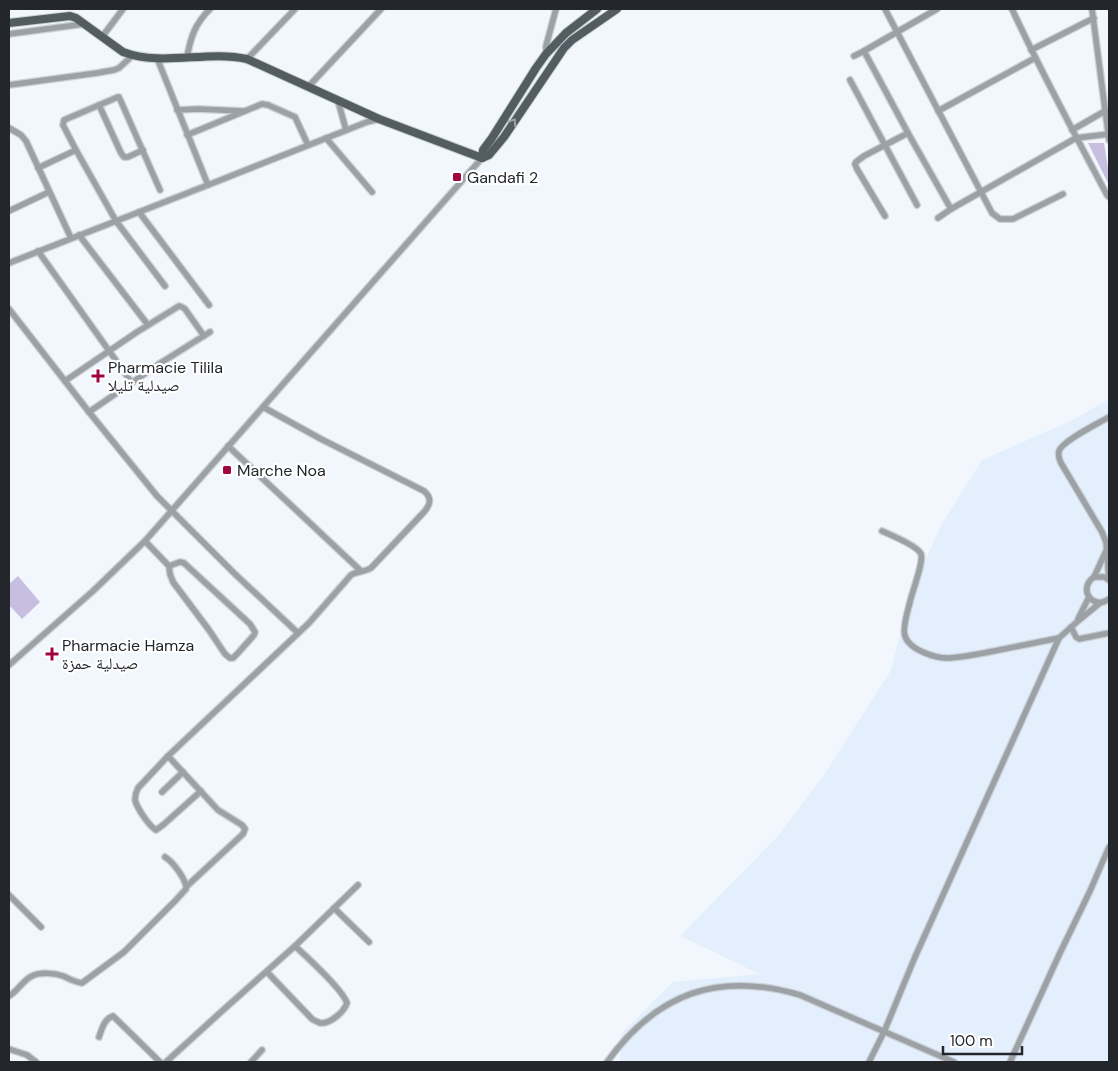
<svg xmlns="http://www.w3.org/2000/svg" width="1118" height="1071" font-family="'DM Sans','Noto Naskh Arabic',sans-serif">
<rect width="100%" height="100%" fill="#f1f7fd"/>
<polygon fill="#e3effc" points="1109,399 1109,1062 620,1062 621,1034 673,982 760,974 680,936 778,836 824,775 890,672 914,587 941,525 982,460 1073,420"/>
<g fill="#c8bee0">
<polygon points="1088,143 1104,143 1109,175 1109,185"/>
<polygon points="18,576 40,602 22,619 11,607 9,608 9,584"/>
</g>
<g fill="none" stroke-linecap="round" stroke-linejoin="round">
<defs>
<g id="minor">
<polyline points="885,9 992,213 1000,219 1013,219 1063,194"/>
<path d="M1012,9C1041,72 1074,133 1107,195L1109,197"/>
<polyline points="1092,9 1109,140"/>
<polyline points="9,34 84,24"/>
<polyline points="102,37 123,9"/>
<polyline points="1031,50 1094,18"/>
<polyline points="864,51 908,133 951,209"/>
<polyline points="546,54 546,46 556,9"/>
<polyline points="854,56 864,51 937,9"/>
<path d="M187,57C191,36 195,24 210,9"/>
<polyline points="157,58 208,185"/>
<polyline points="247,59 295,9"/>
<polyline points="850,80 917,205"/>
<polyline points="9,85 97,73 114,70 119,68 132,56"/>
<polyline points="308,87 381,9"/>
<polyline points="338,101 346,130"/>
<polyline points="99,105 121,153 124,157 128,157 143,150"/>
<polyline points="177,110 198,109 243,111"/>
<polyline points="938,111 1035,58"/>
<polyline points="9,128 21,135 26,141 71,238"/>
<polyline points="1072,130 1105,111"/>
<polyline points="187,135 262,104 268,105 295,117 308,145"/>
<polyline points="326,138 372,192"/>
<polyline points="38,168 76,150"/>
<polyline points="160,190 119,97 118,97 64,120 63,125 76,150 116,221 165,286"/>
<polyline points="9,211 49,192"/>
<polyline points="139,212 209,305"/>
<polyline points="885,216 857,169 855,164 856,162 864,156 908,133"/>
<polyline points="938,218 951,209 1076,138 1109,134"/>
<polyline points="79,235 148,325"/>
<polyline points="38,251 132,383"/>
<polyline points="9,263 208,185 367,122 379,119"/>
<polyline points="9,309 89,412 157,496 235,574 298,633"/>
<polyline points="65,381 137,332 179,306 182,307 185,309 204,336"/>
<polyline points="89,412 159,364 210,332"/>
<path d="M1109,417C1099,423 1062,441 1059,451C1058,455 1059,459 1061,463L1102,532L1106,542L1109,580"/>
<polyline points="228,446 361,571"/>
<path d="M882,531C891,535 918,546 921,554C924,562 912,592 910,602C908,610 902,628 905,636C909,650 937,659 950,658C961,657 973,655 984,653C1009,648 1034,643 1059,638"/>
<polyline points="145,541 169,566 170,574 173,582 209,630 225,654 230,658 233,658 238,653 254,635 255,632 250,624 184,563 180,562 169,566"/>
<polyline points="1094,577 1106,551"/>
<path d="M1109,580L1104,577H1094C1077,589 1093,611 1109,599"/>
<polyline points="1078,619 1089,597"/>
<polyline points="1071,627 1076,637 1079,639 1109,633"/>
<polyline points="9,665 93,591 145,541 482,158"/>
<polyline points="168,756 218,810 242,825 245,829 243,834 187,886"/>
<path d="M201,791L163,825L156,830C149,826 137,808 135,800C135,795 136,792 138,788L168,756L309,623L351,575C357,571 365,572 371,568L424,512C431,504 432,498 424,491L321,439L263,407"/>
<polyline points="162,792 183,772"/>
<polyline points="9,895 41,927"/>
<polyline points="334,908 369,942"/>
<path d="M267,972L312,1019C315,1021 318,1022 320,1023C330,1024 344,1012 347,1003C343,990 307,957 295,946"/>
<path d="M9,996C18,991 23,980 32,976C40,972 55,973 63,976C70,979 74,982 82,983L124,952L175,901L186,889C187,880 173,862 165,857"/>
<path d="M99,1037C102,1029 104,1019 113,1016L160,1062"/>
<polyline points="9,1049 27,1055 36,1062"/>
<polyline points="166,1062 222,1011 295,946 358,885"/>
<polyline points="251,1062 262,1050"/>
<path d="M607,1062C657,993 718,971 800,995L954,1062"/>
<polyline points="869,1062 884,1032 915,957 1059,638 1078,621 1100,603"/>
<polyline points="1010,1062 1059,955 1090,891 1109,847"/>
</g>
<g id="major">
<path d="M9,23L70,16L76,18L123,52C162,67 207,50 247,59L379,119L482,158L489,155L504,137L564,48L572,40L617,9"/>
<polyline points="482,158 483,150 492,138 536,68 546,54 566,33 597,9"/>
</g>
</defs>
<use href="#minor" stroke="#ccd1d7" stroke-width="8"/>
<use href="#major" stroke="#ccd1d7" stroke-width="10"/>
<use href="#minor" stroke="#9ba1a4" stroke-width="5.5"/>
<use href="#major" stroke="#525c61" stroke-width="8"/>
</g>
<defs><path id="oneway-chevron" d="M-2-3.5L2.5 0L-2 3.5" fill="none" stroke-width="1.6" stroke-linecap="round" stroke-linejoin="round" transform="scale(1.25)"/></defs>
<use stroke="#a0a5a8" href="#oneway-chevron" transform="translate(513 122) rotate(-57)"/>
<g fill="#a2043e" stroke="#fff" stroke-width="2">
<rect x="452" y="172" width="10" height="10" rx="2.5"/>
<path d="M95.5 368.5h5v5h5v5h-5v5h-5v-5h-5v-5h5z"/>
<rect x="222" y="465" width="10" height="10" rx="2.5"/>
<path d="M49.5 646.5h5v5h5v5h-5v5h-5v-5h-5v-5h5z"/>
</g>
<g text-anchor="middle" stroke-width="4.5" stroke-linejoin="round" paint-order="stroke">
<g font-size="16" fill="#23262a" stroke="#fff" text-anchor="start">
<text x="467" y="183">Gandafi 2</text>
<text x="108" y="373">Pharmacie Tilila<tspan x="108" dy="18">صيدلية تليلا</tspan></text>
<text x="237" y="476">Marche Noa</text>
<text x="62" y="651">Pharmacie Hamza<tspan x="62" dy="18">صيدلية حمزة</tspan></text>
</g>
</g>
<rect width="1118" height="1071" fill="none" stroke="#23262a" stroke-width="20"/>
<path d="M943 1046v8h79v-8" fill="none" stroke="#23262a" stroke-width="2.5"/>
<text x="950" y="1046" font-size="15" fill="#23262a" stroke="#ffffff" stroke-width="4" paint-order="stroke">100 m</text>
</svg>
